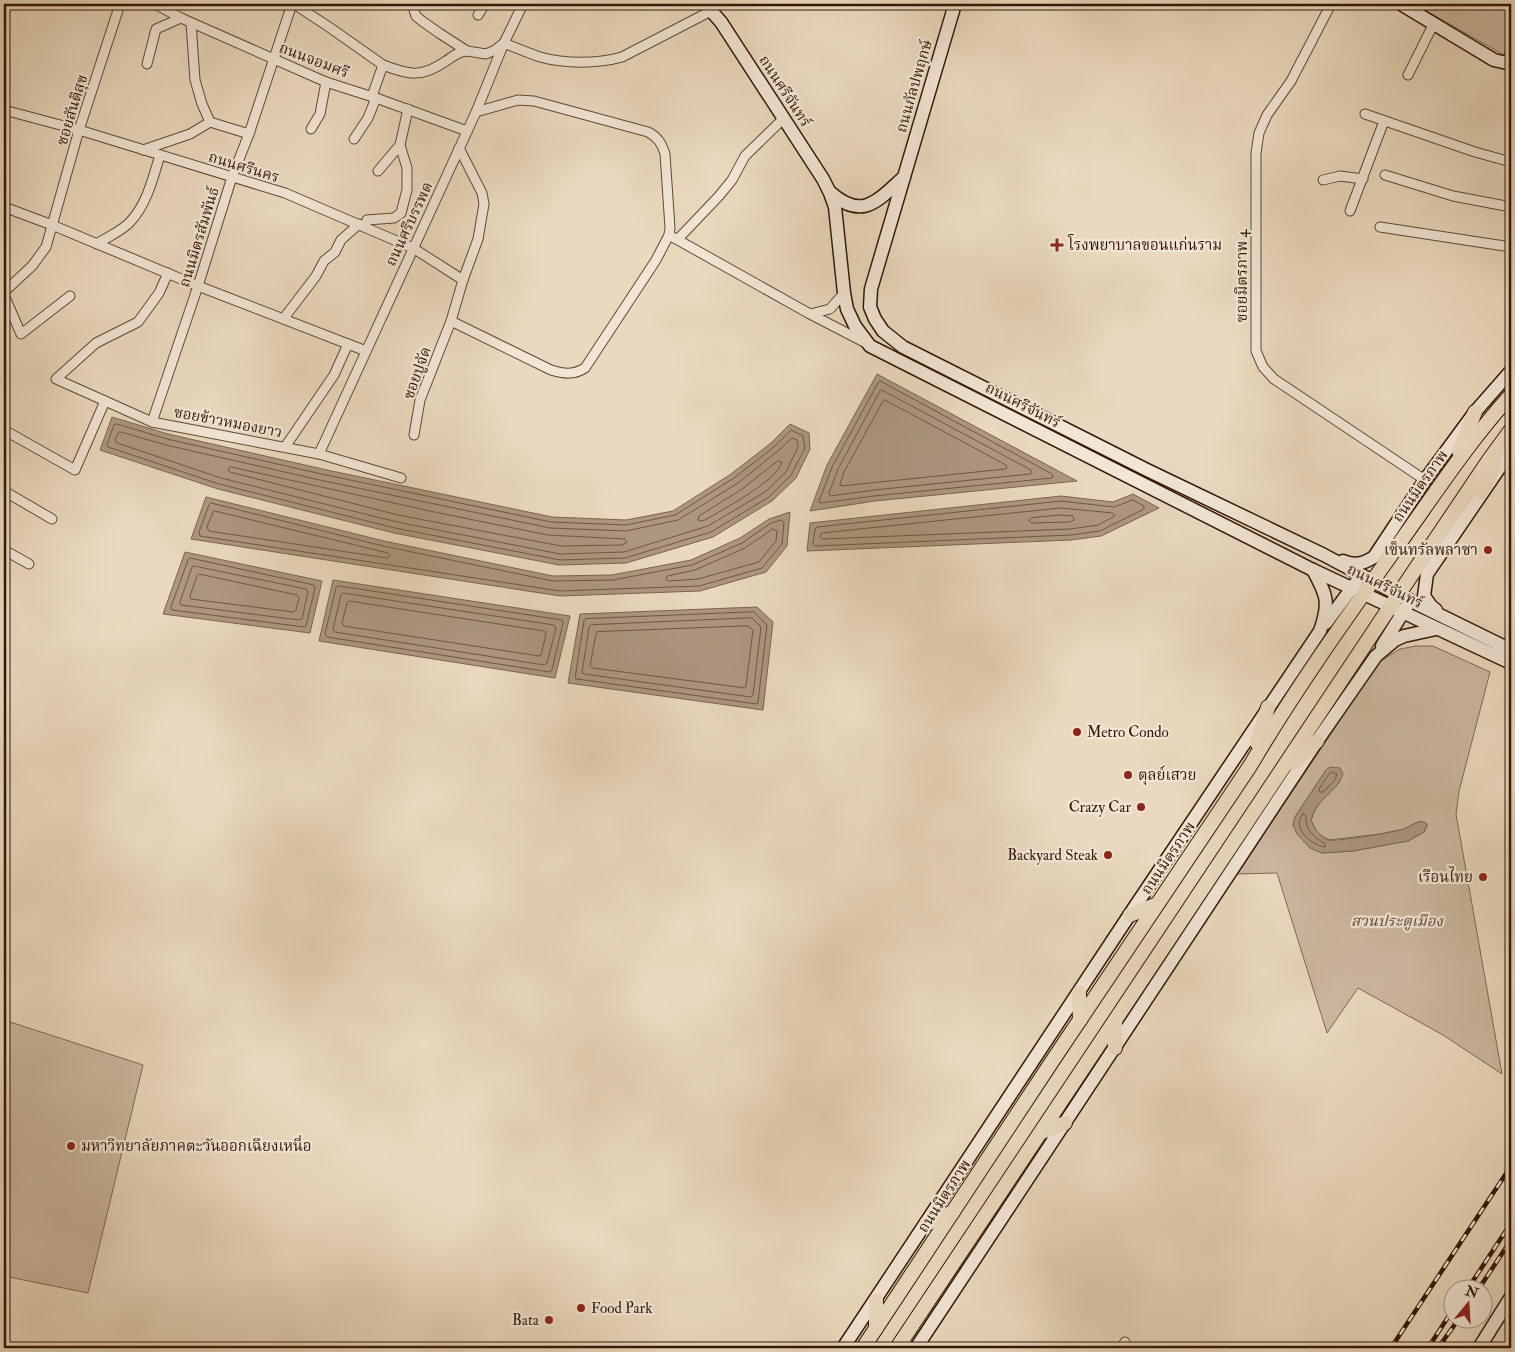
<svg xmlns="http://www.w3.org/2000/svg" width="1515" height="1352" font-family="'IM FELL Double Pica','Noto Serif Thai',serif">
<rect width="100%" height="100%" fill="#ead9be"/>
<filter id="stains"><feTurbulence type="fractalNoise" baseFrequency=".004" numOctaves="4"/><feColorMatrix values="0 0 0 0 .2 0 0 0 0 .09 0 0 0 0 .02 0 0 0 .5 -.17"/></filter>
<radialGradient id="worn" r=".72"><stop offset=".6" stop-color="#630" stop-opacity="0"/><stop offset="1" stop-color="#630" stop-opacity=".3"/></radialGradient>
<g fill="#cbb89f" stroke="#7f6852" fill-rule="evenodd">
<polygon points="1414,4 1511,4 1511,28 1504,55"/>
<path d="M1416,646H1433L1490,672L1459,791L1456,814L1502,1074L1443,1035L1358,988L1327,1033L1277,873L1237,874L1379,662L1400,649ZM1326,770L1340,782C1328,794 1316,803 1311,820L1317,833L1329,840L1380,834L1404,829L1421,821L1427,824V827L1424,832L1408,841L1353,851L1322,853L1293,825L1295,817Z"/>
<polygon points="4,1020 143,1065 88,1293 4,1276"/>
</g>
<g fill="#ac977f" stroke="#7c644f">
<polygon points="877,374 1077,481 875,501 810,511 827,465"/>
<polygon points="112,417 168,434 327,470 552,517 626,520 673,511 731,474 771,443 790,424 809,433 810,449 796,478 772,501 713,537 626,563 559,565 394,533 218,489 100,450"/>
<polygon points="1133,494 1159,508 1101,536 1071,540 807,551 810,523 1061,496 1113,502"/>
<polygon points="206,497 384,541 553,576 612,575 691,560 740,538 769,519 790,512 787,546 766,572 700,591 560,596 191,539"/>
<polygon points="185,552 322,581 310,633 163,614"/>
<polygon points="333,580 570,616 555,678 319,641"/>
<polygon points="757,607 773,622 763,710 568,683 580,614"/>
<path d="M1330,767L1340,768L1343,774C1337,793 1317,797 1311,820C1315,828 1318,836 1328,840C1335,842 1398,832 1406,828C1413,825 1420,818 1427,824L1424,832L1408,841L1353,851L1322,853L1310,848L1297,834L1293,825L1295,817L1326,770Z"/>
</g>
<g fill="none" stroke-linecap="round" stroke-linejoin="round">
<g stroke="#705742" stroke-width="1">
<polygon points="880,381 1052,474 1053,477 1052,478 874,496 820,503 819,501 832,467 878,383"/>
<polygon points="882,390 1031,470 1032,473 1030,474 874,490 830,496 829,493 838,469 880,391"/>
<polygon points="885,400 1006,465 1007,468 1005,469 841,486 840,484 844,472 883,401"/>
<polygon points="117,424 167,439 326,475 551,522 626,525 675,515 734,478 774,447 791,430 803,436 805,448 791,475 769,497 711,532 625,558 560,560 395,528 219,484 108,447 107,444 114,425"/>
<polygon points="121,432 166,445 324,481 550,528 626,531 678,520 738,483 778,451 792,438 797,440 798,447 786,472 765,492 708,526 624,552 560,554 397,522 221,478 117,443 115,440 118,433"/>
<path d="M778,461L782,462C777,481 723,509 705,520L700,521L698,520L699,516L742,489Z"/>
<polygon points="231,467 439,513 548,535 625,539 627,542 622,545 561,546 398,515 230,472 228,469"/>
<polygon points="1133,500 1144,506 1144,509 1100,531 1071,535 816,546 813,544 815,529 817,527 1061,501 1114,507"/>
<polygon points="211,503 383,546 553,581 613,580 692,565 742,543 771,523 781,520 784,522 782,544 762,568 699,586 560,591 200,536 199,532 209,505"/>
<polygon points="1061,508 1113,513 1115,516 1098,525 1070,529 823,539 820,537 821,534 823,533"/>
<polygon points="215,511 388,553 390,556 387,558 209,531 207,527 213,512"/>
<polygon points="1061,515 1073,516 1074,520 1069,522 1032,523 1029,521 1031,518"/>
<polygon points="773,529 777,531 776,541 759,562 698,579 668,581 666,579 667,576 695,570 745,548"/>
<polygon points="190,558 314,585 315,588 306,626 304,627 172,610 171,607 188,560"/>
<polygon points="194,566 306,589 308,592 302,619 299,620 181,605 180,602 192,567"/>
<polygon points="199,574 297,595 299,598 296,610 293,612 191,599 190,596 197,576"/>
<polygon points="339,586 562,620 563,623 552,670 549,672 327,637 325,634 336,588"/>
<polygon points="343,593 554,625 556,628 547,663 544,665 335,632 333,629 341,595"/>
<polygon points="349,601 544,631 546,634 541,655 539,656 344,626 342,623 347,603"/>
<polygon points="754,612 767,625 758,702 757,704 577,679 575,678 584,621 585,619"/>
<polygon points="752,618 761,627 753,695 751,697 584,674 582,673 589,627 591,625"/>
<polygon points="748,626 753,630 746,686 745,688 593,668 590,666 596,634 597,632"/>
<polygon points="1332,772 1337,774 1335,780 1323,792 1320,792 1319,789 1329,774"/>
<path d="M1303,814L1306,816C1305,830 1314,837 1325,844V847C1311,845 1291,828 1303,814Z"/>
</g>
<defs>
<g id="street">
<polyline points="4,4 7,5"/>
<polyline points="155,4 181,18 326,82 376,98 467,131"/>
<polyline points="294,4 329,27 383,65"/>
<path d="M412,4L416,16L422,21L439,33L467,51L486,54L495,50L504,43C516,48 528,53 540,57C565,64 597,64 622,57L711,11"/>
<polyline points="1331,4 1291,81 1267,115 1259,133 1256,153 1256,351 1263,367 1274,379 1425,480"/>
<polyline points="478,15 485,4"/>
<polyline points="191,23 195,80 202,104 210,122"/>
<polyline points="147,64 156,29 181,18"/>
<polyline points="1408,75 1434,23"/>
<path d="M372,96L383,65C409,75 422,78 446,61C454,56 457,52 467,51"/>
<polyline points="4,110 79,130 285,193 413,248 463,280"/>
<polyline points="1365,114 1475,152 1511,162"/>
<polyline points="311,129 320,114 326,82"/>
<polyline points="354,139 368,118 376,98"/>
<path d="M459,148L482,193L484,204L478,239L463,280L451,321L551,370C564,374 574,375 585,368L656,260L669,235L670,228L665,154C662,144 658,137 648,132L534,101L518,100L476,112"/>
<polyline points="143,150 190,134 210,122 249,134"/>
<polyline points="378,171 400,145 408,109"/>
<polyline points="1385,175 1453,196 1511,207"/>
<polyline points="1323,180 1340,176 1363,179"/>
<polyline points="4,207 52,225 198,286 366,351"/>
<polyline points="1350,211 1384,121"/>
<polyline points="365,227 367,220 394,218 401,213 407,190 407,168 400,145"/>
<polyline points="1380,227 1511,247"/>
<polyline points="669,235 810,314 868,344"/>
<polyline points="678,239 719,196 732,180 745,156 784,118"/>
<path d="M97,244C107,237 122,231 130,222C147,204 153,178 160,155"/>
<polyline points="168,273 159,293 138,322 96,343 56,379 152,422 319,454 401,478"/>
<polyline points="4,292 32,266 46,247 79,130 120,4"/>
<polyline points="4,295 21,334 70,296"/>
<polyline points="810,314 830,309 844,293"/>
<polyline points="284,318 316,276 324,261 335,252 341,240 359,224"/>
<polyline points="152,422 198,286 232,177 249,134 292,4"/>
<polyline points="4,430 75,470 105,401"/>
<polyline points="414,435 420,400 451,321"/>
<polyline points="285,447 334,375 348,344"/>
<polyline points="319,454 476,112 504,43 523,4"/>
<polyline points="4,491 52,519"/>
<polyline points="4,550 29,564"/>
<polyline points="1121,1348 1125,1342"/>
</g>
<g id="secondary">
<polyline points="705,4 721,22 823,179 830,193 835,207 844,293 847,309 855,326 870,346 1313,570 1511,663"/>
<polyline points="955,4 871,289 870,307 875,319 883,331 903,347 1147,470 1324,555 1399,595 1511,650"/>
<polyline points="1401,4 1494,60 1507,63 1511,62"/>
<path d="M831,193C863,221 878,200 904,177"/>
<path d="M1343,561C1355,566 1363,564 1374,557L1425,480L1475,412L1511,371"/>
<polyline points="1436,610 1431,606 1424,596 1427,574 1511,451"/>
<polyline points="1326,623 1357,581"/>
<polyline points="1382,646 1407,606"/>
<path d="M843,1348L1134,908L1320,631C1330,602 1327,596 1313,570"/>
<polyline points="916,1348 1317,741 1376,656 1395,640 1404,636 1436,629"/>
<polyline points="1479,1348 1511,1297"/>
</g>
<g id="primary">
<polyline points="1459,451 1475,412"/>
<polyline points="1482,492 1495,463"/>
<polyline points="1257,743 1268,707"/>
<polyline points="1293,763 1317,741"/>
<polyline points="1130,915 1155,905"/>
<polyline points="1079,993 1080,1020"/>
<polyline points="1115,1048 1115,1022"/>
<polyline points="1042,1132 1065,1123"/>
<polyline points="926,1224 953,1212"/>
<polyline points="876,1300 876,1328"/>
<path d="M863,1348L1053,1060L1250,766C1296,688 1349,614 1401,541C1436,492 1470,440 1511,395"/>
<polyline points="897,1348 1390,607 1489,460 1511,430"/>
</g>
</defs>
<use href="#street" stroke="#614834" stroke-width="11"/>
<use href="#secondary" stroke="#331706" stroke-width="15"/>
<use href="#primary" stroke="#331706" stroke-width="16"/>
<use href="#street" stroke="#f1e6d5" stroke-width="9"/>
<use href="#secondary" stroke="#f1e6d5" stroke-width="12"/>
<use href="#primary" stroke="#ead9be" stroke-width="14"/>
<defs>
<g id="rail">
<polyline points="1467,1290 1511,1223"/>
<polyline points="1478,1290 1511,1240"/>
<polyline points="1391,1348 1511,1166"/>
<polyline points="1428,1348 1452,1311"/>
<polyline points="1438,1348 1458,1320"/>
</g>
</defs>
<use href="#rail" stroke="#331706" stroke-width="4.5"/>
<use href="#rail" stroke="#f1e6d5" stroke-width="2.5" stroke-dasharray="8" stroke-linecap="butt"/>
</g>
<g fill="#8f2418" stroke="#f1e6d5" stroke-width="2">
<path d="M1054.5 237.5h5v5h5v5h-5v5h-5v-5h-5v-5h5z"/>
<circle cx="1488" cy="550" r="5"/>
<circle cx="1077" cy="732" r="5"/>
<circle cx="1128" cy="775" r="5"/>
<circle cx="1141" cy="807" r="5"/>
<circle cx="1108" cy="855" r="5"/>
<circle cx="1483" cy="877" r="5"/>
<circle cx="71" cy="1146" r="5"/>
<circle cx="581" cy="1308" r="5"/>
<circle cx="549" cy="1320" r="5"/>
</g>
<g text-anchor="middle" stroke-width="4.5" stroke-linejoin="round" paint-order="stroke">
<g font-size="15" fill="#331706" stroke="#f1e6d5">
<text transform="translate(314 60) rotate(21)" y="5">ถนนจอมศรี</text>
<text transform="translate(914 86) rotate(-74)" y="5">ถนนกัลปพฤกษ์</text>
<text transform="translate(785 91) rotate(57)" y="5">ถนนศรีจันทร์</text>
<text transform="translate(72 110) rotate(-73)" y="5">ซอยสันติสุข</text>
<text transform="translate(244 167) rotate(17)" y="5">ถนนศรีนคร</text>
<text transform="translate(409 224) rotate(-65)" y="5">ถนนศรีบรรพด</text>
<text transform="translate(199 237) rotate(-73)" y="5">ถนนมิตรสัมพันธ์</text>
<text transform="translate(1242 276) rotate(-90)" y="5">ซอยมิตรภาพ 4</text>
<text transform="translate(417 373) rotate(-70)" y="5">ซอยปูจัด</text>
<text transform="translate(1023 405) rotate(27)" y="5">ถนนศรีจันทร์</text>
<text transform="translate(228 422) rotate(11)" y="5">ซอยข้าวหมองยาว</text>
<text transform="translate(1420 486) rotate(-55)" y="5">ถนนมิตรภาพ</text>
<text transform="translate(1385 586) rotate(26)" y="5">ถนนศรีจันทร์</text>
<text transform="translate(1168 858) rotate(-56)" y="5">ถนนมิตรภาพ</text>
<text transform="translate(944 1196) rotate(-57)" y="5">ถนนมิตรภาพ</text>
</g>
<g font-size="15" fill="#331706" stroke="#f1e6d5" text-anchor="start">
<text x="1068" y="250">โรงพยาบาลขอนแก่นราม</text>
<text x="1478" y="555" text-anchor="end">เซ็นทรัลพลาซา</text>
<text x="1087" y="737">Metro Condo</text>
<text x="1138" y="780">ตุลย์เสวย</text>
<text x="1131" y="812" text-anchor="end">Crazy Car</text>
<text x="1098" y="860" text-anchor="end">Backyard Steak</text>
<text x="1473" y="882" text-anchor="end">เรือนไทย</text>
<text x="81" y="1151">มหาวิทยาลัยภาคตะวันออกเฉียงเหนี่อ</text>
<text x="591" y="1313">Food Park</text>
<text x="539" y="1325" text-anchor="end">Bata</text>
</g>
<g font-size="15" font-style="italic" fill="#614734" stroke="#f1e6d5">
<text x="1397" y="926">สวนประตูเมือง</text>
</g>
</g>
<rect width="1515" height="1352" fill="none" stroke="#ead9be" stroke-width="20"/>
<rect x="5" y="5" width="1505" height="1342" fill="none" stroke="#331706" stroke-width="2.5"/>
<rect x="10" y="10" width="1495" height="1332" fill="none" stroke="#331706"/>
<g transform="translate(1468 1304) rotate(18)"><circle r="24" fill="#f1e6d5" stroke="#a59382"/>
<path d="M0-4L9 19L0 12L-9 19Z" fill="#8f2418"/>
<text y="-8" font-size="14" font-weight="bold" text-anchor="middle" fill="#331706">N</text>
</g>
<rect width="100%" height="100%" filter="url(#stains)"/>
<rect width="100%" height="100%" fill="url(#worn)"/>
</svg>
